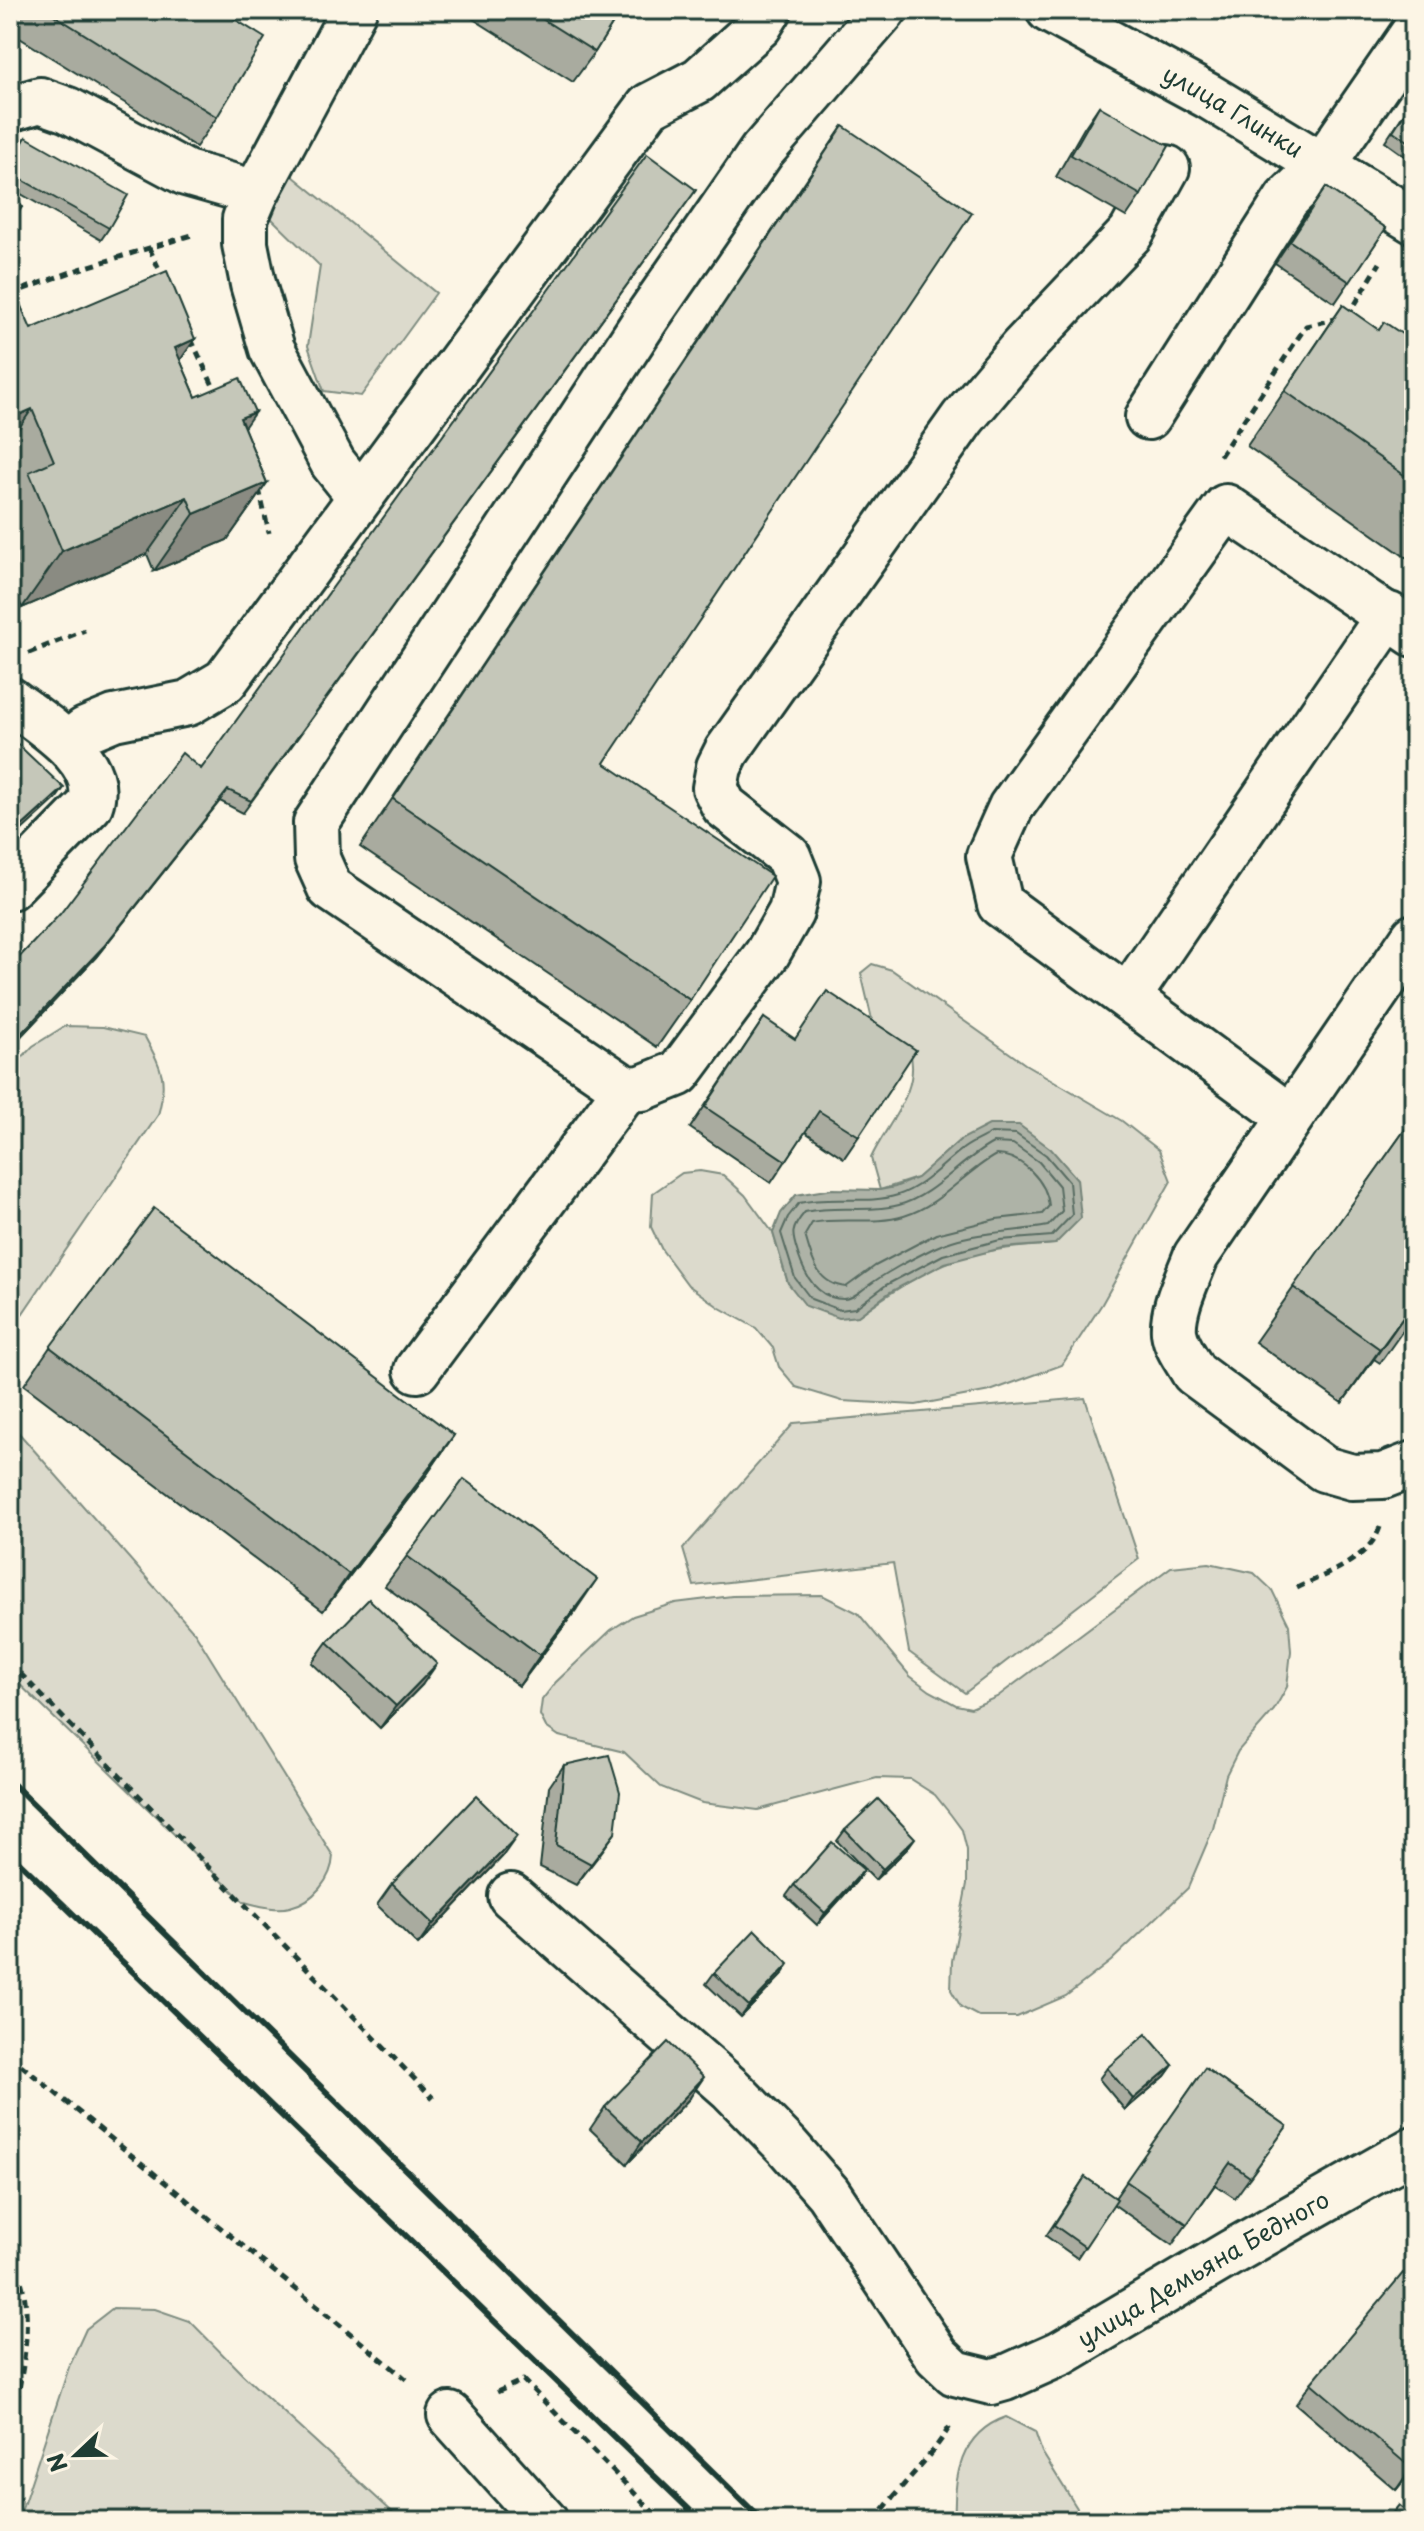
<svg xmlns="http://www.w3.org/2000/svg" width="1424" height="2531" font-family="'Playpen Sans',sans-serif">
<rect width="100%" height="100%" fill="#fcf5e5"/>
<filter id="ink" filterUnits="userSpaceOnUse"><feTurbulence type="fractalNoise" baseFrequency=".0125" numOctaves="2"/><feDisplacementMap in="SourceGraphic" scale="16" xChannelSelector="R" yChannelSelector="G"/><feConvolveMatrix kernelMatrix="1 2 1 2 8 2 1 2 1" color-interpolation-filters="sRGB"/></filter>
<g filter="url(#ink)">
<g fill="#dcdacc" stroke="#7e8c80" stroke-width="2">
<polygon points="288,172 436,293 361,396 324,391 308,346 320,266 268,215"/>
<path d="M872,964L892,970L1025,1064L1122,1121L1159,1150L1171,1181L1102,1304L1062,1365L990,1391L916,1405L842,1401L796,1387L779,1367L773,1348L756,1328L720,1308L688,1285L662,1250L651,1227L653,1193L682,1173L700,1171L723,1175L745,1195L773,1233L788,1283L858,1316C885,1296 913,1277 944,1264C979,1249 1018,1247 1055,1244L960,1140L917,1178L880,1190L871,1158C887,1123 921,1091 910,1052L874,1028L861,973Z"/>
<path d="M65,1026L103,1027L145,1037C162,1069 168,1079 158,1115L10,1332V1070L33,1046Z"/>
<polygon points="1085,1398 1139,1559 965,1693 909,1652 893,1563 694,1586 683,1549 794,1423"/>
<path d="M10,1423L195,1633L333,1856C332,1879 313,1902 290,1907C276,1911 257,1905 244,1902L10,1675Z"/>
<polygon points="1209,1563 1254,1573 1272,1590 1289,1625 1291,1651 1287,1687 1274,1710 1238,1751 1226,1775 1213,1829 1188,1888 1111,1961 1066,1996 1017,2017 980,2017 961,2007 951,1990 952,1961 967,1884 967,1850 962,1830 951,1815 935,1795 910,1779 877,1778 758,1810 702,1803 661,1787 624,1752 559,1736 546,1727 540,1715 542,1700 556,1682 611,1630 633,1616 675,1603 732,1596 822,1595 858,1613 910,1676 930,1691 956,1705 971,1708 997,1697 1171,1567"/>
<polygon points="113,2308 155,2309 190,2321 243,2375 402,2521 18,2521 70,2364 86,2329"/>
<path d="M1006,2417L1035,2432L1042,2452L1085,2521H955C953,2478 960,2433 1006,2417Z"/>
</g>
<polygon fill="#aeb3a7" stroke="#758479" stroke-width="2" points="989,1125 1019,1125 1051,1149 1077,1179 1081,1218 1055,1244 1002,1248 945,1263 890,1292 858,1316 839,1318 806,1306 788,1283 773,1233 781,1213 796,1195 832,1189 880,1190 895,1187 917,1178 960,1140"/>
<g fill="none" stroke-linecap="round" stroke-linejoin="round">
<g stroke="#586c62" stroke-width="2">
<path d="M991,1133L1016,1134L1046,1155L1069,1182L1072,1215L1052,1236L1000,1240L943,1255L886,1285L855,1308L840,1310L811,1299L795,1278L781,1233L788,1217L799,1203C832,1195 868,1205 898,1195C925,1186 941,1165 964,1148C972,1142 982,1138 991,1133Z"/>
<path d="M993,1143L1013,1144L1039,1162L1059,1186L1062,1211L1048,1226C1011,1233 969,1231 934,1248C910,1260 886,1272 865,1288C858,1293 852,1299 844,1299C818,1299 806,1278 799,1257C792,1235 789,1231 805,1212C836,1205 868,1213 899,1205C935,1195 959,1161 993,1143Z"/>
<path d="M996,1155C1022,1155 1047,1182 1049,1206L1042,1214L996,1219L936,1234L875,1266L846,1287C817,1284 812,1260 805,1235L812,1223C842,1217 874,1225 904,1216C941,1205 963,1173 996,1155Z"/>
</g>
<defs>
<g id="minor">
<polyline points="354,10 256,193 245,219 245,244 253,284 272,349 333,463 360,497"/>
<path id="s1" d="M1049,10L1208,96L1414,221"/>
<polyline points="10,109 40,100 68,110 186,173 256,193"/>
<polyline points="1148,417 1287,199 1323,164 1414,32"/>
<path d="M10,700C40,723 106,761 90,805L10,887"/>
<polyline points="68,744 85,730 114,718 188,703 225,681 649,106 699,80 759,26 769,10"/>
<path d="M1414,937L1196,1256C1188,1278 1172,1308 1174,1332C1176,1347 1187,1360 1194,1373L1324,1469L1352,1477L1383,1476L1414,1464"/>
<polyline points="1128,997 1389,615"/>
<polyline points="626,1089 642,1088 679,1073 767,954 791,912 798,881 788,856 724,806 715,788 719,767 727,751 963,418 1021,349 1131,233 1167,168"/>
<polyline points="1290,1117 1000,904 989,856 1011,807 1226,507 1414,634"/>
<polyline points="417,1370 626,1089 330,888 317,859 316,823 648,316 762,151 884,10"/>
<path id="s2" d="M511,1896L731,2089L787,2146L828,2193L937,2356L955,2373L991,2382L1005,2378L1061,2353L1232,2252L1414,2149"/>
<polyline points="450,2415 545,2521"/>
</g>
</defs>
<use href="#minor" stroke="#1f3d34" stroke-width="50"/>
<g stroke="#1f3d34" stroke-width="5" stroke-dasharray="8 6" stroke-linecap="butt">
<polyline points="149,248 164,279"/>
<polyline points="10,294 80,269 192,235"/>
<polyline points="1348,316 1380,263"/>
<polyline points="191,339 216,392"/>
<polyline points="1220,456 1306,326 1339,318"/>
<polyline points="259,489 269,533"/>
<polyline points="29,653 85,630"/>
<path d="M1297,1588C1327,1573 1369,1560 1380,1527"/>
<polyline points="10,1663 433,2098"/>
<polyline points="10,2056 411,2383"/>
<path d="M10,2257C40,2302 22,2379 10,2428"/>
<polyline points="497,2392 523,2380 662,2521"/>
<path d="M875,2521C898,2487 929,2461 950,2426"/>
</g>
<use href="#minor" stroke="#fcf5e5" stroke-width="44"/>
<g stroke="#1f3d34" stroke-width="6">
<polyline points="10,1781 763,2521"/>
<polyline points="10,1853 701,2521"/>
</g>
</g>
<g fill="#a9ab9f" stroke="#1f3d34" stroke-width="2">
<polygon points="10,10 220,10 217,117 196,147 10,32"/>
<polygon points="459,10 621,10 595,52 573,82"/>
<polygon points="1099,106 1141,195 1126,217 1056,177 1084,128"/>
<polygon points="1405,112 1414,146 1406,157 1385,142"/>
<polygon points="843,126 604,763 690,1000 657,1047 360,847 810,174"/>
<polygon points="26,137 109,228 101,240 14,190 15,218 10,221 10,163"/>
<polygon points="1326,187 1386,228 1335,303 1275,263"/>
<polygon points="696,190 243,813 220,801 96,957 10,1048 10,967 201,769"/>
<polygon points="10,300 31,329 195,339 180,360 196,397 244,428 267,483 227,540 154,571 147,554 22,608 10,579"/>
<polygon points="1343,305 1378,330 1414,342 1414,563 1247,446"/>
<polygon points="764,1018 859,1136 844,1158 805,1132 771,1183 690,1128"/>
<polygon points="1414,1117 1414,1315 1380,1363 1374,1359 1342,1403 1255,1342"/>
<polygon points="50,1347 454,1435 428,1473 323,1611 24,1385"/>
<polygon points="407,1556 576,1610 519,1686 385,1586"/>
<polygon points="327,1642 422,1685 380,1728 312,1663"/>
<polygon points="564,1765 615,1833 576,1885 540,1867 549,1787"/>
<polygon points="845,1830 907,1849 875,1880 837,1841"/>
<polygon points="502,1857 418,1945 377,1905 392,1884"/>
<polygon points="864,1870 856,1882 817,1925 786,1896 794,1885"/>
<polygon points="714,1973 782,1975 741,2017 706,1984"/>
<polygon points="1173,2065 1165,2076 1125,2110 1099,2079 1107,2068"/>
<polygon points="1205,2068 1287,2126 1235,2198 1215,2185 1172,2245 1113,2204 1077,2258 1046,2236 1085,2177 1115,2198"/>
<polygon points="689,2099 627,2164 590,2129 605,2107"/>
<polygon points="1414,2282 1414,2468 1396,2490 1296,2404 1311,2383"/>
</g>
<g fill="#8a8b82" stroke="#1f3d34" stroke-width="2">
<polygon points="22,207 15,218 10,221 10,214"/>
<polygon points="195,339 155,396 175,348"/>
<polygon points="32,409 10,441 10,419"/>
<polygon points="255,412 215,469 240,418"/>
<polygon points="267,483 227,540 154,571 194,514"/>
<polygon points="187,497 147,554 22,608 62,551"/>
<polygon points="64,788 56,799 10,841 10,837"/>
<polygon points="228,790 96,957 10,1048 10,1045"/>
<polygon points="1412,1305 1374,1359 1342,1403 1380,1349"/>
<polygon points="454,1435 428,1473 323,1611 349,1574"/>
<polygon points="597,1579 576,1610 519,1686 540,1655"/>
<polygon points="437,1664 422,1685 380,1728 396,1706"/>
<polygon points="615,1833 600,1854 576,1885 591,1864"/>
<polygon points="517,1836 502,1857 418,1945 433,1924"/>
<polygon points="915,1838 907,1849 875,1880 883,1869"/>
<polygon points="864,1870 856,1882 817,1925 825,1913"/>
<polygon points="789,1964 782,1975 741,2017 749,2006"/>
<polygon points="1173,2065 1165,2076 1125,2110 1133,2099"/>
<polygon points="704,2077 689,2099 627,2164 642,2142"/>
<polygon points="1414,2465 1414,2468 1396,2490 1411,2468"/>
</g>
<g fill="#c5c7b9" stroke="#1f3d34" stroke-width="2">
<polygon points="46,10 220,10 265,38 217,117"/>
<polygon points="528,10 621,10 595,52"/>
<polygon points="1413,100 1414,101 1414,145 1393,131"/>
<polygon points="1099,106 1169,146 1141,195 1071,155"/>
<polygon points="843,126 972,213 604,763 772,876 690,1000 393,799"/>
<polygon points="26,137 128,195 109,228 10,173 10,165"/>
<polygon points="647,154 696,190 251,801 228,790 104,946 10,1045 10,967 60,914 182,753 201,769"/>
<polygon points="10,184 22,207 10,214"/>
<polygon points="1326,187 1386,228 1350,282 1290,241"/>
<polygon points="167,271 195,339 175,348 196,397 240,378 255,412 240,418 267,483 194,514 187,497 62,551 29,472 54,461 32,409 10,419 10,300 17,297 31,329"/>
<polygon points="1343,305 1379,330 1384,322 1414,342 1414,482 1285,391"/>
<polygon points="10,737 64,788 10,837"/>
<polygon points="827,991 916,1050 859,1136 819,1111 786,1161 705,1107 764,1018 795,1039"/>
<polygon points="1414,1117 1414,1306 1412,1305 1380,1349 1293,1287"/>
<polygon points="154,1208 454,1435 349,1574 50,1347"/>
<polygon points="464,1479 597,1579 540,1655 407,1556"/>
<polygon points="369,1599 437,1664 396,1706 327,1642"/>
<polygon points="609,1755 620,1792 615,1833 591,1864 556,1845 564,1765"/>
<polygon points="476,1796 517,1836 433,1924 392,1884"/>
<polygon points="878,1799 915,1838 883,1869 845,1830"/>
<polygon points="832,1842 864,1870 825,1913 794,1885"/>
<polygon points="755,1930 789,1964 749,2006 714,1973"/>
<polygon points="1146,2034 1173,2065 1133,2099 1107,2068"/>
<polygon points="668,2042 704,2077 642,2142 605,2107"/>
<polygon points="1205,2068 1287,2126 1250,2177 1230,2163 1187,2224 1126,2181"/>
<polygon points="1085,2177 1117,2199 1085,2247 1054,2225"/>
<polygon points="1403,2273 1414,2282 1414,2465 1411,2468 1311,2383"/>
<polygon points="1399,2505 1414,2517 1414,2521 1386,2521"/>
</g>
</g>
<g text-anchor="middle" stroke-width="6" stroke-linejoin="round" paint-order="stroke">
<g font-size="24" fill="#1f3d34" stroke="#fcf5e5">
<text dy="8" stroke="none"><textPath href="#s1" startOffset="210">улица Глинки</textPath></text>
<text dy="8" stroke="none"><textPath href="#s2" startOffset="934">улица Демьяна Бедного</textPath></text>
</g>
</g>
<rect width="1424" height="2531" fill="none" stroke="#fcf5e5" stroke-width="40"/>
<rect x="20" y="20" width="1384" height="2491" fill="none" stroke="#1f3d34" stroke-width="3" filter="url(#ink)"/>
<g transform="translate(76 2455) rotate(248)" stroke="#fcf5e5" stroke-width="6" paint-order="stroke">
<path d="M0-6L14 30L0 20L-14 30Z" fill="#1f3d34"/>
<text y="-12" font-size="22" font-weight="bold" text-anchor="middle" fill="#1f3d34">N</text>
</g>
</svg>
